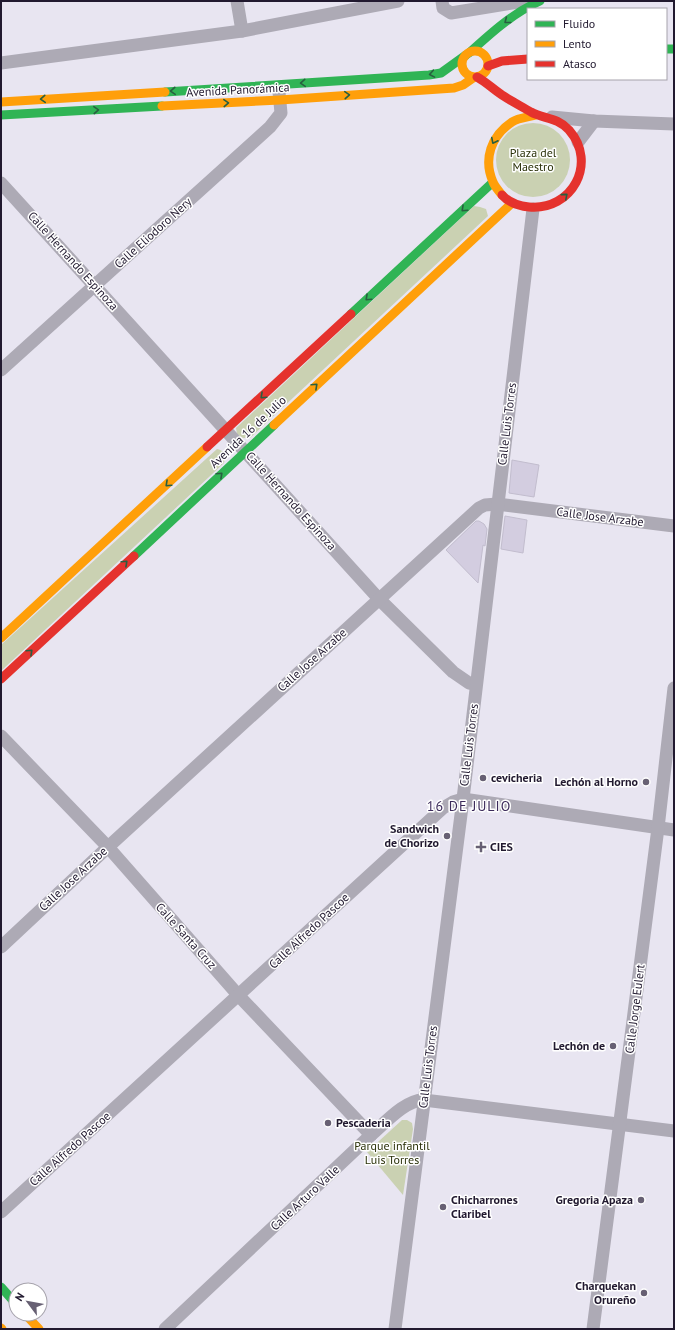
<svg xmlns="http://www.w3.org/2000/svg" width="675" height="1330" font-family="'PT Sans',sans-serif">
<rect width="100%" height="100%" fill="#e8e5f1"/>
<g fill="#cad1b2">
<circle cx="533" cy="160" r="37"/>
<polygon points="474,206 480,207 486,209 488,216 250,438 243,438 237,434 236,428"/>
<path d="M217,449C225,451 226,455 224,463L1,671V645Z"/>
<polygon points="402,1120 407,1120 412,1123 413,1129 403,1195 367,1152"/>
</g>
<g fill="#d3cde0" stroke="#c2bdce">
<polygon points="512,460 539,465 534,497 509,493"/>
<polygon points="505,516 527,520 523,553 501,549"/>
<polygon points="476,521 479,521 484,524 487,529 485,546 483,545 478,583 446,550"/>
</g>
<g fill="none" stroke-linecap="round" stroke-linejoin="round">
<g stroke="#adaab5" stroke-width="13">
<polyline points="237,1 242,31"/>
<polyline points="442,1 443,8 451,13 525,1"/>
<polyline points="1,63 242,31 398,1"/>
<polyline points="552,117 594,121 674,124"/>
<polyline points="578,142 594,121"/>
<polyline points="1,183 379,599 453,672 469,683 476,684"/>
<polyline points="1,370 270,127 281,113 279,92"/>
<polyline points="1,736 108,847 239,996 371,1135"/>
<polyline points="1,947 108,847 479,508 485,505 497,504 674,526"/>
<polyline points="1,1212 443,808 453,802 463,799 674,830"/>
<path d="M165,1329L371,1135C384,1124 406,1099 424,1100L674,1131"/>
<polyline points="395,1329 463,799 533,209"/>
<polyline points="593,1329 658,828 674,688"/>
</g>
<g stroke="#30b455" stroke-width="9">
<polyline points="666,49 674,49"/>
<path d="M469,53C491,33 513,13 540,1"/>
<polyline points="165,92 429,75 441,73 466,55"/>
<polyline points="1,115 162,106"/>
<polyline points="351,314 492,183"/>
<polyline points="134,556 274,425"/>
<polyline points="1,1287 16,1304"/>
</g>
<g stroke="#ff9f0a" stroke-width="9">
<circle cx="475" cy="64" r="13"/>
<polyline points="1,102 165,92"/>
<polyline points="162,106 280,100 454,88 463,85 473,78"/>
<path d="M502,195C499,191 495,187 493,182C483,159 491,136 512,122C518,118 529,117 536,115"/>
<polyline points="274,425 512,203"/>
<polyline points="1,638 207,447"/>
<polyline points="25,1314 39,1329"/>
<polyline points="1,1328 2,1329"/>
</g>
<g stroke="#e5322d" stroke-width="9">
<polyline points="488,66 502,61 528,59"/>
<path d="M477,77C486,82 493,89 502,95C511,101 521,106 531,112C544,119 557,117 569,130C598,163 572,211 529,207C519,206 509,203 502,195"/>
<polyline points="207,447 351,314"/>
<polyline points="1,679 134,556"/>
</g>
</g>
<defs><path id="oneway-chevron" d="M-2-3.5L2.5 0L-2 3.5" fill="none" stroke-width="1.6" stroke-linecap="round" stroke-linejoin="round"/></defs>
<g stroke="#285f40">
<use href="#oneway-chevron" transform="translate(507 21) rotate(142)"/>
<use href="#oneway-chevron" transform="translate(432 74) rotate(170)"/>
<use href="#oneway-chevron" transform="translate(303 83) rotate(176)"/>
<use href="#oneway-chevron" transform="translate(173 91) rotate(176)"/>
<use href="#oneway-chevron" transform="translate(347 95) rotate(-4)"/>
<use href="#oneway-chevron" transform="translate(43 99) rotate(176)"/>
<use href="#oneway-chevron" transform="translate(226 103) rotate(-3)"/>
<use href="#oneway-chevron" transform="translate(96 110) rotate(-3)"/>
<use href="#oneway-chevron" transform="translate(494 141) rotate(117)"/>
<use href="#oneway-chevron" transform="translate(565 196) rotate(-41)"/>
<use href="#oneway-chevron" transform="translate(464 209) rotate(137)"/>
<use href="#oneway-chevron" transform="translate(368 298) rotate(137)"/>
<use href="#oneway-chevron" transform="translate(315 386) rotate(-43)"/>
<use href="#oneway-chevron" transform="translate(263 396) rotate(137)"/>
<use href="#oneway-chevron" transform="translate(220 475) rotate(-43)"/>
<use href="#oneway-chevron" transform="translate(168 484) rotate(137)"/>
<use href="#oneway-chevron" transform="translate(125 563) rotate(-43)"/>
<use href="#oneway-chevron" transform="translate(30 652) rotate(-43)"/>
</g>
<g fill="#676073" stroke="#fff" stroke-width="1.5">
<circle cx="483" cy="778" r="4"/>
<circle cx="646" cy="782" r="4"/>
<circle cx="447" cy="836" r="4"/>
<path d="M479 841h4v4h4v4h-4v4h-4v-4h-4v-4h4z"/>
<circle cx="613" cy="1046" r="4"/>
<circle cx="328" cy="1123" r="4"/>
<circle cx="641" cy="1200" r="4"/>
<circle cx="443" cy="1207" r="4"/>
<circle cx="644" cy="1293" r="4"/>
</g>
<g text-anchor="middle" stroke-width="3" stroke-linejoin="round" paint-order="stroke">
<g font-size="12" fill="#21192f" stroke="#fff">
<text transform="translate(238 90) rotate(-3)" y="4">Avenida Panorámica</text>
<text transform="translate(153 233) rotate(-42)" y="4">Calle Eliodoro Nery</text>
<text transform="translate(73 261) rotate(48)" y="4">Calle Hernando Espinoza</text>
<text transform="translate(507 424) rotate(-83)" y="4">Calle Luis Torres</text>
<text transform="translate(248 432) rotate(-43)" y="4">Avenida 16 de Julio</text>
<text transform="translate(291 501) rotate(48)" y="4">Calle Hernando Espinoza</text>
<text transform="translate(600 517) rotate(7)" y="4">Calle Jose Arzabe</text>
<text transform="translate(312 660) rotate(-42)" y="4">Calle Jose Arzabe</text>
<text transform="translate(469 745) rotate(-83)" y="4">Calle Luis Torres</text>
<text transform="translate(73 879) rotate(-43)" y="4">Calle Jose Arzabe</text>
<text transform="translate(309 931) rotate(-43)" y="4">Calle Alfredo Pascoe</text>
<text transform="translate(186 936) rotate(48)" y="4">Calle Santa Cruz</text>
<text transform="translate(635 1009) rotate(-83)" y="4">Calle Jorge Eulert</text>
<text transform="translate(428 1067) rotate(-83)" y="4">Calle Luis Torres</text>
<text transform="translate(70 1149) rotate(-42)" y="4">Calle Alfredo Pascoe</text>
<text transform="translate(305 1198) rotate(-43)" y="4">Calle Arturo Valle</text>
</g>
<g font-size="12" fill="#2a3109" stroke="#fff">
<text x="533" y="157">Plaza del<tspan x="533" dy="14">Maestro</tspan></text>
<text x="392" y="1150">Parque infantil<tspan x="392" dy="14">Luis Torres</tspan></text>
</g>
<g font-size="12" font-weight="bold" fill="#21192f" stroke="#fff" text-anchor="end">
<text x="491" y="782" text-anchor="start">cevicheria</text>
<text x="638" y="786">Lechón al Horno</text>
<text x="439" y="833">Sandwich<tspan x="439" dy="14">de Chorizo</tspan></text>
<text x="490" y="851" text-anchor="start">CIES</text>
<text x="605" y="1050">Lechón de</text>
<text x="336" y="1127" text-anchor="start">Pescaderia</text>
<text x="451" y="1204" text-anchor="start">Chicharrones<tspan x="451" dy="14">Claribel</tspan></text>
<text x="633" y="1204">Gregoria Apaza</text>
<text x="636" y="1290">Charquekan<tspan x="636" dy="14">Orureño</tspan></text>
</g>
<g font-size="14" letter-spacing="1" fill="#3b2a5a" stroke="#fff">
<text x="469" y="811">16 DE JULIO</text>
</g>
</g>
<rect width="675" height="1330" fill="none" stroke="#21192f" stroke-width="4"/>
<rect x="527" y="8" width="140" height="72" fill="#ffffff" stroke="#a6a3ac"/>
<rect x="535" y="21" width="20" height="6" fill="#30b455" stroke="#a6a3ac"/>
<text x="563" y="28" font-size="12" fill="#21192f">Fluido</text>
<rect x="535" y="41" width="20" height="6" fill="#ff9f0a" stroke="#a6a3ac"/>
<text x="563" y="48" font-size="12" fill="#21192f">Lento</text>
<rect x="535" y="61" width="20" height="6" fill="#e5322d" stroke="#a6a3ac"/>
<text x="563" y="68" font-size="12" fill="#21192f">Atasco</text>
<g transform="translate(28 1302) rotate(302)"><circle r="19" fill="#ffffff" stroke="#a6a3ac"/>
<path d="M0-3L7 15L0 10L-7 15Z" fill="#676073"/>
<text y="-6" font-size="11" font-weight="bold" text-anchor="middle" fill="#21192f">N</text>
</g>
</svg>
